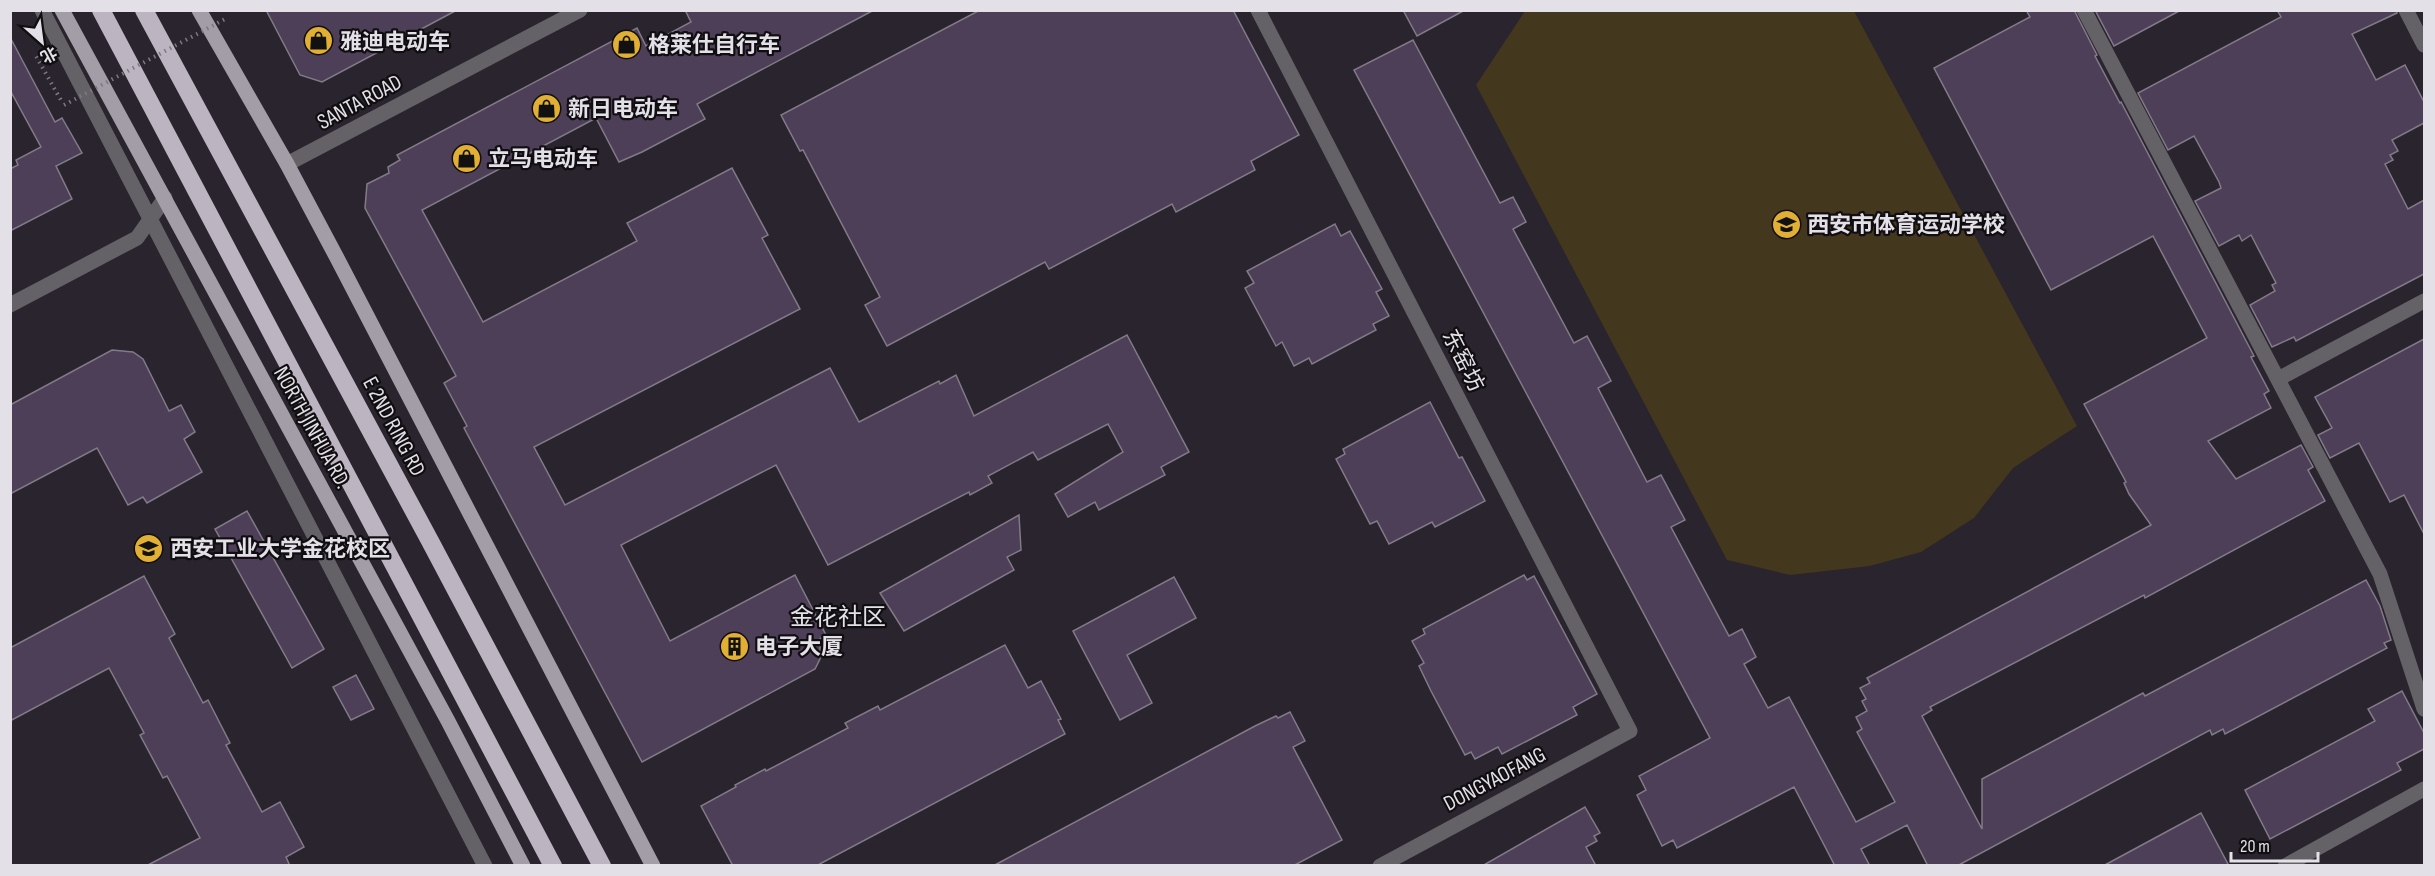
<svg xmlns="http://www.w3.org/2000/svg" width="2435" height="876" font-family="'Sofia Sans Condensed','Noto Sans SC',sans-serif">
<rect width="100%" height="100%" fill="#29242d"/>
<polygon fill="#43371d" points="1525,11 1854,11 2077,426 2013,468 1974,518 1921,552 1870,566 1790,575 1727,560 1476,85"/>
<g fill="#4e3f58" stroke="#827b87" stroke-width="1.5">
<polygon points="266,10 457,10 322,82 300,75"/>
<polygon points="685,10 874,10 697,104 705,119 642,152 619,162 596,118 422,210 483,322 637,241 627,223 732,168 768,235 762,238 800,309 534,447 565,505 830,368 859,422 939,381 940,384 956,375 974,416 1127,335 1189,452 1161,467 1165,475 1099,510 1095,502 1068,517 1055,494 1123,452 1108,424 1038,460 1033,452 988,476 992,483 970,495 969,492 828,565 776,465 621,545 670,641 795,575 826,635 820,639 820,659 815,669 642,762 464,428 467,426 444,383 456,376 365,208 367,184 389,173 388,167 400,160 397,155 637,28 646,46 691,22"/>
<polygon points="980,10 1233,10 1299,135 1251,161 1255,170 1176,212 1172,204 1049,269 1045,262 887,346 865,305 880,297 803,150 800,151 781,115"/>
<polygon points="1403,10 1465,10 1417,36"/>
<polygon points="2026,10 2074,10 2097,55 2095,56 2120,103 2121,102 2254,356 2251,357 2269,391 2264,394 2271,408 2208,441 2236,479 2301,445 2313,467 2308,470 2325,501 2145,598 2144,595 1930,707 1932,710 1922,716 1982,829 1982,779 2143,693 2145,696 2366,580 2380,606 2391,640 2384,643 2387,648 2225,734 2223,729 2212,735 2210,730 1957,866 1928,866 1907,825 1861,849 1870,866 1835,866 1794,787 1677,848 1673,840 1662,846 1637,795 1646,790 1639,776 1710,738 1354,70 1413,40 1500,203 1513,197 1526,222 1513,229 1574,343 1587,336 1611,381 1598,388 1647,482 1661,475 1685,520 1671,527 1729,636 1742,629 1756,657 1744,664 1768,708 1789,697 1856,822 1895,802 1857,732 1862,729 1856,717 1867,711 1862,701 1866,699 1860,688 1870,683 1867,678 2151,525 2129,494 2124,483 2126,482 2084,404 2207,338 2153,236 2051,290 1934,68 2030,17"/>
<polygon points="2095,10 2181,10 2114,46"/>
<polygon points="2277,10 2396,10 2397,13 2352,34 2376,80 2405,65 2424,102 2424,123 2392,140 2398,151 2390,155 2393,160 2385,164 2408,209 2424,200 2424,274 2296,341 2294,337 2272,347 2250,305 2275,291 2272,285 2276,283 2251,235 2242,241 2239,235 2219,246 2195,201 2221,188 2219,182 2194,136 2168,150 2138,93 2281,17"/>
<polygon points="10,37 55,122 62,118 82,153 56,166 72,199 10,231 10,169 18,165 16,160 41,147 10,90"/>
<polygon points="1335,224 1341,236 1350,231 1382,289 1376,292 1389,316 1373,324 1376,330 1338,350 1312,364 1309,358 1294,366 1282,342 1276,346 1245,288 1254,283 1247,271"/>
<polygon points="2424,339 2424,534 2404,495 2390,502 2359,443 2330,458 2318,435 2332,428 2315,397"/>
<polygon points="112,350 133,352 143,359 169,411 181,405 195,432 184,439 202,472 147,503 143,497 128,505 97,448 10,494 10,405"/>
<polygon points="1430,402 1459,458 1462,457 1485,501 1435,527 1432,522 1389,544 1377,521 1370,524 1336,459 1345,454 1343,449"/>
<polygon points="247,511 324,649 292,668 215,529"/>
<polygon points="1019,515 1021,550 1007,557 1014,570 904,631 880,593"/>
<polygon points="1524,575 1527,580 1534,576 1597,694 1573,707 1577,715 1502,754 1498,747 1475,759 1471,752 1465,755 1431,691 1419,666 1424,663 1412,641 1425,634 1423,629"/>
<polygon points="144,576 175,634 169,638 203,703 208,700 230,743 226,745 262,812 280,802 304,847 286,857 290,866 146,866 200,838 167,776 163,778 140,735 144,733 109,668 10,721 10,648"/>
<polygon points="1174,577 1196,618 1127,655 1152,703 1120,720 1073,631"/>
<polygon points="1005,645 1028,688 1041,681 1061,719 1058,720 1065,734 816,866 733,866 701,806 736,787 735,785 765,769 766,771 848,728 845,723 878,706 880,710"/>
<polygon points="356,675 374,709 351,720 333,687"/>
<polygon points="2402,691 2424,733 2424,749 2397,763 2401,770 2270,839 2245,790 2375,721 2368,709"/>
<polygon points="1290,712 1305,741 1293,747 1342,840 1293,866 993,866 1255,726 1276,716 1278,718"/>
<polygon points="1585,807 1600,833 1594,836 1597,841 1586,847 1596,866 1482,866"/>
<polygon points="2201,813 2229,866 2103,866 2166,832"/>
</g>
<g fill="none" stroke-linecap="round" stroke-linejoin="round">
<polyline stroke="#7e7981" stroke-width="4" stroke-dasharray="1.5 4.5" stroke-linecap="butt" points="41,54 36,56 62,102"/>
<g stroke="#656267" stroke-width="15">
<polyline points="42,10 485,866"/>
<polyline points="1258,10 1630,731 1380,866"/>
<polyline points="2084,10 2380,574 2424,709"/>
<polyline points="2406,10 2424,45"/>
<polyline points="287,164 580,10"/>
<polyline points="10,305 137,238 165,198"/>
<polyline points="2278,379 2424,301"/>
<polyline points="2285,866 2424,789"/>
</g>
<g stroke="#a39da7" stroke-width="15">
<polyline points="62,10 448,721 523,866"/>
<polyline points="199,10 287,164 337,258 653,866"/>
</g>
<g stroke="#bcb5c1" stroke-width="18">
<polyline points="101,10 553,866"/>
<polyline points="144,10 430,541 602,866"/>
</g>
<polyline stroke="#7e7981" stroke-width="4" stroke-dasharray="1.5 4.5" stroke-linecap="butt" points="64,105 227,18"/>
</g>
<defs>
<symbol id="shop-disc" viewBox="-11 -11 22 22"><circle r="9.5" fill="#e1af34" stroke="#110e12"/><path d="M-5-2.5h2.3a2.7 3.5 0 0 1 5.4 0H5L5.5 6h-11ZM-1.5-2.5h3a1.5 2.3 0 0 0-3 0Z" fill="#111"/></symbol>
<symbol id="school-disc" viewBox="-11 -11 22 22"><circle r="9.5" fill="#e1af34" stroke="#110e12"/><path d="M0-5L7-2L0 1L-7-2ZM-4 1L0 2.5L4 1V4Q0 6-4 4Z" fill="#111"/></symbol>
<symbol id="university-disc" viewBox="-11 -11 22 22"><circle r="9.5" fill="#e1af34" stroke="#110e12"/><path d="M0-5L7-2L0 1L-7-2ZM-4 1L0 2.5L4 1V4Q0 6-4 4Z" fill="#111"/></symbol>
<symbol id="building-disc" viewBox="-11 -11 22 22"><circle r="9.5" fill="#e1af34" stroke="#110e12"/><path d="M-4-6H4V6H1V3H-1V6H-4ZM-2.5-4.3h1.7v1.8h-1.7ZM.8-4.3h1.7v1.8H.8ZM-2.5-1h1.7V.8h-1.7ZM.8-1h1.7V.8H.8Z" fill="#111"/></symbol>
</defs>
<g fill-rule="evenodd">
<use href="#shop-disc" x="302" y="24" width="33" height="33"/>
<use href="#shop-disc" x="610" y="28" width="33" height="33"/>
<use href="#shop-disc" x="530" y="92" width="33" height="33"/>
<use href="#shop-disc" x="450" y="142" width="33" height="33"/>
<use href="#school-disc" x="1770" y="208" width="33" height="33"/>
<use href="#university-disc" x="132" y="532" width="33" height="33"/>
<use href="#building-disc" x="718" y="630" width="33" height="33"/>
</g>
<g text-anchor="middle" stroke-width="4.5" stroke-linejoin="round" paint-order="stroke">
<g font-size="22" font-weight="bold" fill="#e4e0e7" stroke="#110e12" text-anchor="start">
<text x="340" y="49">雅迪电动车</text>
<text x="648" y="52">格莱仕自行车</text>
<text x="568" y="116">新日电动车</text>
<text x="488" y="166">立马电动车</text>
<text x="1807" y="232">西安市体育运动学校</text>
<text x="170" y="556">西安工业大学金花校区</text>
<text x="755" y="654">电子大厦</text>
</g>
<g font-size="22" fill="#e4e0e7" stroke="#110e12">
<text transform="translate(359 101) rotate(-28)" y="8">SANTA ROAD</text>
<text transform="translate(1464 360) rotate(63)" y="8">东窑坊</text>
<text transform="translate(395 426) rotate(62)" y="8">E 2ND RING RD</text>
<text transform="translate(313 427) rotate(61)" y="8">NORTH JINHUA RD.</text>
<text transform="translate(1494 778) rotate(-28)" y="8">DONGYAOFANG</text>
</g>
<g font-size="24" fill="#e4e0e7" stroke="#110e12">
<text x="838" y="625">金花社区</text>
</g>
</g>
<rect width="2435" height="876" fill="none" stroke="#e4e0e7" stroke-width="24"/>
<g transform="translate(42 42) rotate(152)" stroke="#110e12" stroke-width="4.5" paint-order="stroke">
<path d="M0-4.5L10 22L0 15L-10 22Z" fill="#e4e0e7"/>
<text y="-9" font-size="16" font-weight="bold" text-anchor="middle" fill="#e4e0e7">北</text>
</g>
<path d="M2231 852v9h87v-9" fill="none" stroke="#e4e0e7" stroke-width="3"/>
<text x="2240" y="852" font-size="18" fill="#e4e0e7" stroke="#110e12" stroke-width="4.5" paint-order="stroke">20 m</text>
</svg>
